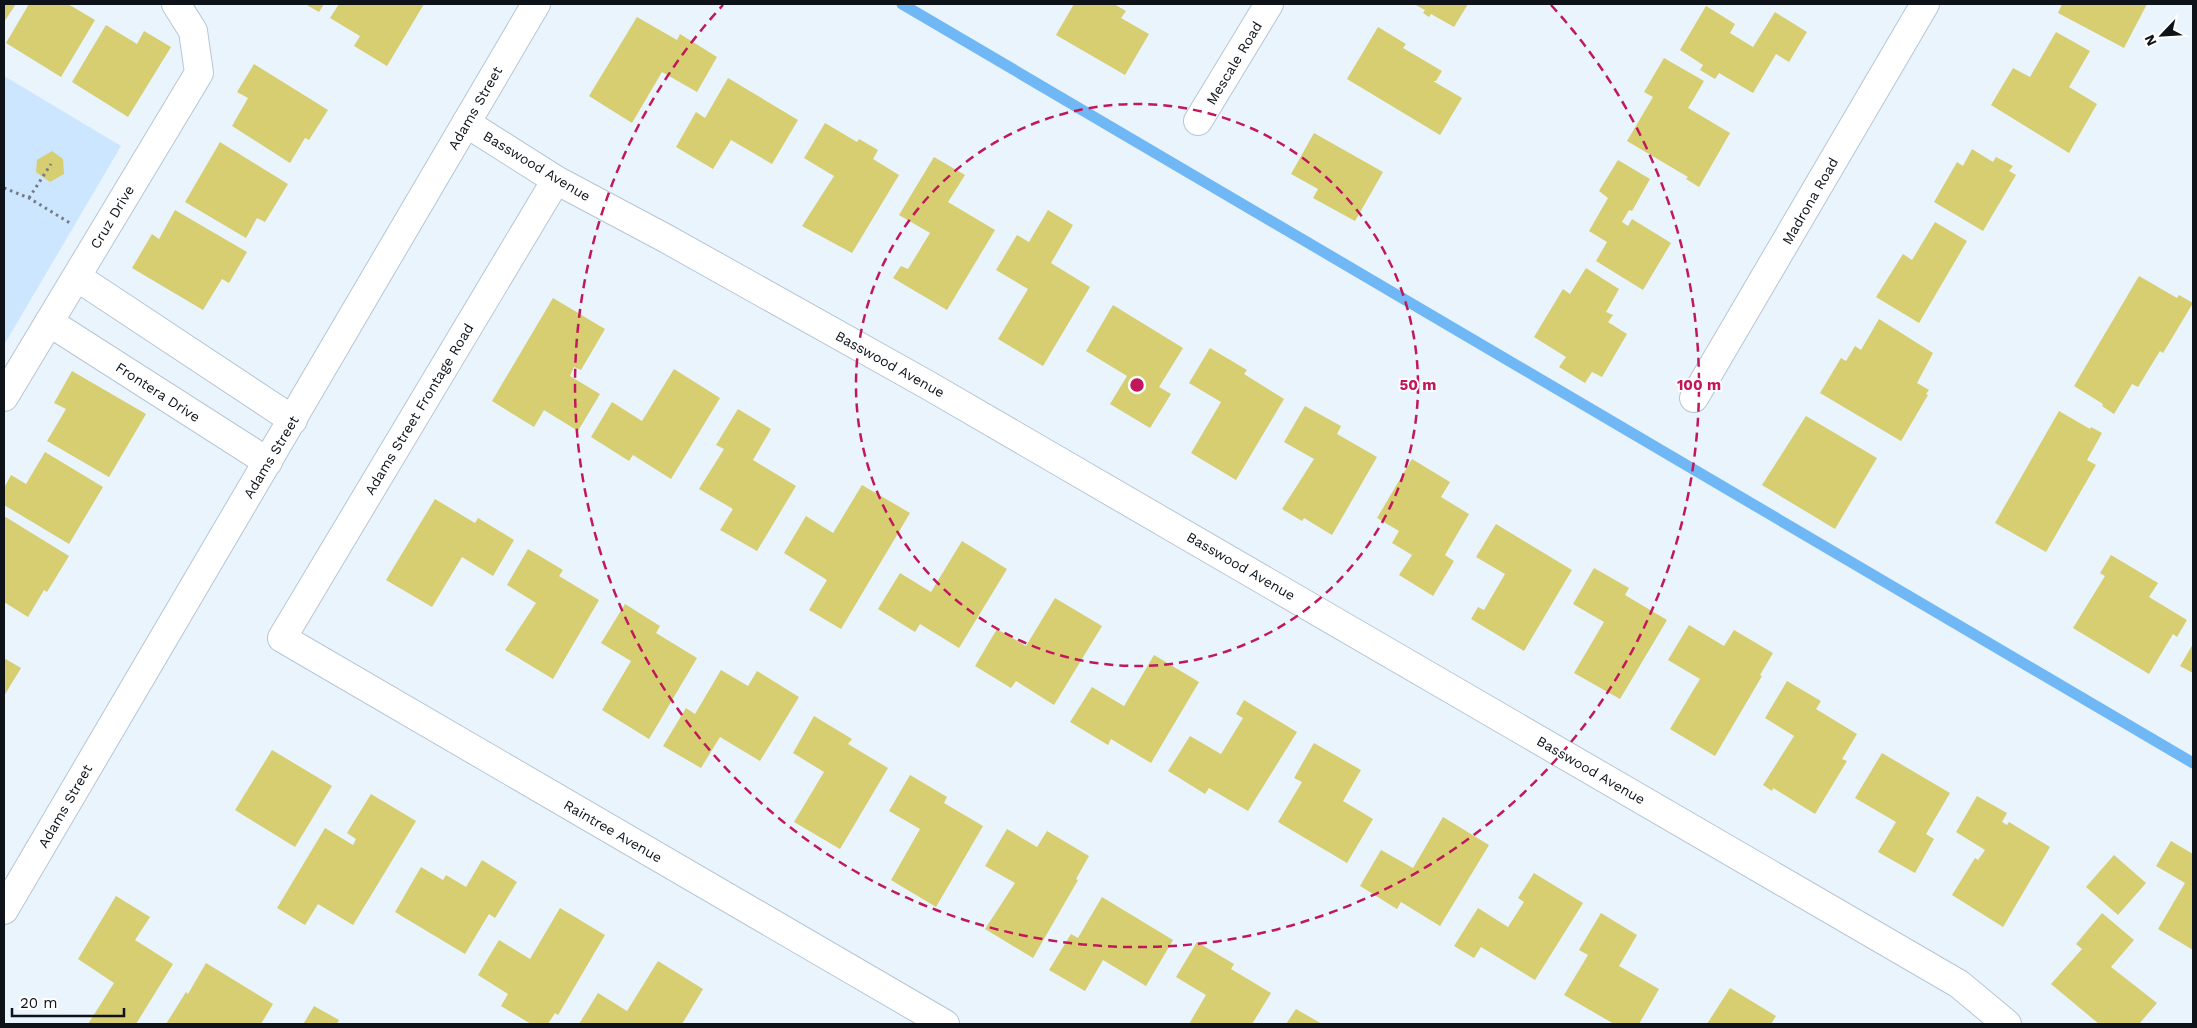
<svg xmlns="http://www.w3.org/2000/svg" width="2197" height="1028" font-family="'Work Sans',sans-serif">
<rect width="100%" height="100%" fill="#eaf4fd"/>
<polygon fill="#cbe6fe" points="4,76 121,146 4,345"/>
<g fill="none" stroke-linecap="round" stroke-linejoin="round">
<polyline stroke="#6fb8f5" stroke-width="11" points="902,4 2193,763"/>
</g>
<g fill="#d6ce71">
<polygon points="4,4 16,4 4,22"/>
<polygon points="29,4 68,4 95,20 61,77 6,43"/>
<polygon points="305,4 324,4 319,12"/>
<polygon points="339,4 424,4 387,66 354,46 360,36 330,18"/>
<polygon points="1074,4 1114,4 1126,11 1121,18 1149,34 1125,75 1056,35"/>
<polygon points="1414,4 1468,4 1454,27 1431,14 1429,17 1423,13 1425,10"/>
<polygon points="2062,4 2147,4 2124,48 2058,13"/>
<polygon points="1706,6 1735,24 1730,33 1753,47 1775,12 1807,32 1789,62 1776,54 1753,93 1719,73 1715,79 1700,70 1703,65 1680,50"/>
<polygon points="637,17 677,40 680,34 717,57 697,92 662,72 632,123 589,96"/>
<polygon points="106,25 137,44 144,31 171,47 128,117 72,82"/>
<polygon points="1378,27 1406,44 1403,48 1442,71 1436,81 1433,81 1462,98 1440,135 1347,79"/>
<polygon points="2056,32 2090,51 2069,87 2097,104 2069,153 1991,105 2013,68 2030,77"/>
<polygon points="1664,58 1704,81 1688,108 1730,133 1699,187 1686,179 1688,177 1627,141 1653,97 1644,92"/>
<polygon points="254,64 328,110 309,140 305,138 290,163 232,126 248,98 237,92"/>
<polygon points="728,78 798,120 772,164 731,140 713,169 676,147 696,112 705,118"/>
<polygon points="825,123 857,142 859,139 878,150 873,159 899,175 852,253 802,226 834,176 804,158"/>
<polygon points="1314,133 1383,172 1355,221 1313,198 1318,189 1291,174"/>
<polygon points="220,142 288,184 265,222 257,218 246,238 185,202"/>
<polygon points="1972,149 1993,162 1996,157 2013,166 2009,171 2016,175 1983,231 1934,202 1957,162 1963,166"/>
<polygon points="52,151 63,159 64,174 50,182 36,172 37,160"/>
<polygon points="934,157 965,175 948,202 995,230 947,310 893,278 901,266 908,269 930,233 899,215"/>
<polygon points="1618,160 1650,179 1632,211 1629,210 1622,222 1628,226 1632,219 1671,243 1643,290 1596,261 1607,242 1589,231 1608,198 1599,191"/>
<polygon points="175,210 247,252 229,283 222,279 203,310 132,268 152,234 159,239"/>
<polygon points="1048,210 1073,225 1051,263 1090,287 1043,366 998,339 1028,289 996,270 1017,235 1029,242"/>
<polygon points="1935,222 1967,241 1919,323 1876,297 1903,254 1912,260"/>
<polygon points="1586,268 1619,289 1606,312 1613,315 1608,322 1627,334 1602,377 1592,372 1585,383 1559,367 1566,357 1534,337 1563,289 1570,294"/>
<polygon points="2139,276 2177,298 2179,295 2193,303 2163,353 2160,351 2138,387 2132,384 2114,414 2102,406 2103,404 2074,386"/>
<polygon points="553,298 605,329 581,370 574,367 570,376 600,394 578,431 544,410 534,427 492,401"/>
<polygon points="1113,305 1183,348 1159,387 1171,394 1150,428 1110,404 1127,376 1086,351"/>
<polygon points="1879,319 1933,353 1917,383 1929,390 1926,394 1928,395 1901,441 1820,393 1841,358 1846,361 1855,346 1861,350"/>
<polygon points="1210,348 1247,370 1244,374 1284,399 1236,480 1191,453 1221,402 1189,383"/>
<polygon points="674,369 720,398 671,479 633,455 629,461 591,437 612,402 642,421"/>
<polygon points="72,371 146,414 109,477 47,441 66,409 54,403"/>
<polygon points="1305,406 1341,426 1337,434 1377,457 1332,535 1304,518 1302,521 1282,509 1314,459 1284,442"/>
<polygon points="738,409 771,429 753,460 796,486 757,551 720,530 733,509 699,489 724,449 716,445"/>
<polygon points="2059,411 2090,429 2091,427 2102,433 2087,460 2096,465 2046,552 1995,523"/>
<polygon points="1806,416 1877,458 1835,529 1762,485"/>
<polygon points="45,452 103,487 69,544 4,505 4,488 11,475 26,484"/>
<polygon points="1412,459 1450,482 1441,497 1469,514 1445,555 1454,561 1433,596 1399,575 1412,555 1392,543 1399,531 1377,518"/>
<polygon points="862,485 910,513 841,629 809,610 827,580 784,553 806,516 833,533"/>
<polygon points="435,499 475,523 478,518 514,540 493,576 462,557 432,607 386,580"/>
<polygon points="4,516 69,556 47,592 44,590 28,617 4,602"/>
<polygon points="1496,524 1572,570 1524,651 1471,619 1478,607 1484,610 1505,574 1476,557"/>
<polygon points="962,541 1007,569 959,648 920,624 915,632 878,609 900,573 931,592"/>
<polygon points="528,549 563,570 559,576 599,600 553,679 505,650 536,603 507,585"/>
<polygon points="2111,555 2158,583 2149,597 2187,620 2177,637 2173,634 2149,674 2073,628 2105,576 2100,573"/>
<polygon points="1594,568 1629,588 1625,595 1667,620 1620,699 1574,673 1604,622 1573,604"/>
<polygon points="1055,598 1102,626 1054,705 1016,681 1011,688 975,666 997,629 1026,646"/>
<polygon points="625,604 660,626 656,633 697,658 649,739 602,710 631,661 601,643"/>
<polygon points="1689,625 1724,646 1734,630 1773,653 1760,675 1762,676 1715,756 1670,729 1700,679 1668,660"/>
<polygon points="2193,644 2193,673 2180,666"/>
<polygon points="1154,655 1199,682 1151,763 1111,739 1108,745 1070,722 1092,687 1124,706"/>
<polygon points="4,658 21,668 4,696"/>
<polygon points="721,670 748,686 757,671 799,697 760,761 720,737 701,768 663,746 686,708 695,714"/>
<polygon points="1787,681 1821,701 1816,709 1857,734 1842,759 1847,761 1815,814 1773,788 1772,791 1763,785 1794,736 1765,718"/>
<polygon points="1244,700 1297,732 1248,811 1209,788 1205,794 1168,771 1190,736 1221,754 1243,718 1236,714"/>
<polygon points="814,716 852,739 848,744 888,768 840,849 794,822 824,772 793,753"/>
<polygon points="1314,743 1361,770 1343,801 1373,819 1347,863 1278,822 1302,782 1294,778"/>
<polygon points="272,750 332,786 295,847 235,810"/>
<polygon points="1882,753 1950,793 1926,834 1934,839 1915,873 1878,852 1896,822 1855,798"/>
<polygon points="910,775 947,797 944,803 983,826 936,907 891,880 920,829 889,811"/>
<polygon points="371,794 416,821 353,925 318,904 305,925 277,908 325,828 353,845 356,839 347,833"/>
<polygon points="1977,796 2007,813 2002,822 2007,825 2009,822 2050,847 2003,927 1952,895 1975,858 1978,860 1985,850 1956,832"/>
<polygon points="1443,817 1489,845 1440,926 1401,902 1397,909 1360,886 1381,850 1413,868"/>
<polygon points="1007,829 1037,847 1047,831 1089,856 1076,879 1078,880 1033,958 985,929 1015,883 985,866"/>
<polygon points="2171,841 2193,854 2193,950 2158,929 2185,883 2156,866"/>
<polygon points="2114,855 2146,883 2118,915 2086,887"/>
<polygon points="482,860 517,882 495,918 489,914 465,954 395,912 421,867 443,880 446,875 466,887"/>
<polygon points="1534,873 1583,903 1535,980 1481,947 1474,958 1454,946 1478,908 1508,927 1524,902 1518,898"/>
<polygon points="116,896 150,917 135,940 173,964 136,1024 88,1024 114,983 78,959"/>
<polygon points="1102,897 1173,940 1146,986 1103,960 1085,991 1049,970 1071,934 1078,938"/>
<polygon points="560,908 605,935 558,1015 555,1013 548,1024 531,1024 501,1006 508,994 478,975 499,940 530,959"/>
<polygon points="1601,913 1637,935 1619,966 1659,989 1639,1024 1614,1024 1564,995 1588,955 1579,950"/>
<polygon points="2102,913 2134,940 2111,967 2157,1003 2139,1024 2099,1024 2051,984 2082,949 2076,944"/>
<polygon points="1197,942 1234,964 1231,969 1271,993 1252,1024 1189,1024 1206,995 1176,977"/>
<polygon points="658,961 703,989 682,1024 579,1024 598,993 627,1011"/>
<polygon points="206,963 273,1004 261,1024 166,1024 186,992 188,994"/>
<polygon points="1730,988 1776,1016 1771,1024 1707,1024"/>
<polygon points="314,1006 339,1020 337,1024 304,1023"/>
<polygon points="1296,1009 1322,1024 1286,1024"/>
</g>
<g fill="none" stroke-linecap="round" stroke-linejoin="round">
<defs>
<g id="minor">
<polyline points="1198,121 1269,4"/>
<polyline points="466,123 556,180 665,238 926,384 1959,984 2007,1024"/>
<polyline points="556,180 282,638 945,1024"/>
<polyline points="77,277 293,420"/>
<polyline points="49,322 268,462"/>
<polyline points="4,397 199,73 193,31 176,4"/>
<polyline points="1694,398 1925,4"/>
</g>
<polyline id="secondary" points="4,910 536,4"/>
</defs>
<use href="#minor" stroke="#b6c6d5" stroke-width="30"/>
<use href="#secondary" stroke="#b6c6d5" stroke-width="30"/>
<g stroke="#737b82" stroke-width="3" stroke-dasharray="2.5 4" stroke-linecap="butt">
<polyline points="4,188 29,198 70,223"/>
<polyline points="29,198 51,164"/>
</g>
<use href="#minor" stroke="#fff" stroke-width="28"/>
<use href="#secondary" stroke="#fff" stroke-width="28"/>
</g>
<g fill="none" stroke="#c2185b" stroke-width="2.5" stroke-dasharray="9 6">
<circle cx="1137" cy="385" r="281"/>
<path d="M1551 5A562 562 0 1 1 723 5"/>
</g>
<g text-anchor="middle" stroke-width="4" stroke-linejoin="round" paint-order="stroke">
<g font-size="14" fill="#0e1319" stroke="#fff">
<text transform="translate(1234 63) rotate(-59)" y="5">Mescale Road</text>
<text transform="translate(475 108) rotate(-60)" y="5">Adams Street</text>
<text transform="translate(537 166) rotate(31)" y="5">Basswood Avenue</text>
<text transform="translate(1810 201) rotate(-60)" y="5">Madrona Road</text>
<text transform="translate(112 217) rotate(-59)" y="5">Cruz Drive</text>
<text transform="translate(890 364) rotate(29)" y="5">Basswood Avenue</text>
<text transform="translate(158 392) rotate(33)" y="5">Frontera Drive</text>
<text transform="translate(419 409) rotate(-59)" y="5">Adams Street Frontage Road</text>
<text transform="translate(271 457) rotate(-59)" y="5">Adams Street</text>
<text transform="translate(1241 566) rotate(30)" y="5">Basswood Avenue</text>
<text transform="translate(1591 770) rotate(30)" y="5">Basswood Avenue</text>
<text transform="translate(65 806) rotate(-60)" y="5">Adams Street</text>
<text transform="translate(613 831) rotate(30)" y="5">Raintree Avenue</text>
</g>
</g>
<circle cx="1137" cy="385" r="8" fill="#c2185b" stroke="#fff" stroke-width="2.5"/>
<g font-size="15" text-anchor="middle" font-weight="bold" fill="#c2185b" stroke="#fff" stroke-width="4" stroke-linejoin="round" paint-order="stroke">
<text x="1418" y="390">50 m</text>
<text x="1699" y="390">100 m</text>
</g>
<rect width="2197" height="1028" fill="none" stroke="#0e1319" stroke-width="10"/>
<g transform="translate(2162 35) rotate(245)" stroke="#ffffff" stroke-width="4" paint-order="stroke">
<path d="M0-4L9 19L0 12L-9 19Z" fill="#0e1319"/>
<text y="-8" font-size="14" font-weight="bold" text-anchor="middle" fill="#0e1319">N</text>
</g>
<path d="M12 1008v8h112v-8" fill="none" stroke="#0e1319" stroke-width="2.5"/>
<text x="20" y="1008" font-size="15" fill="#0e1319" stroke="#ffffff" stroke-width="4" paint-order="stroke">20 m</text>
</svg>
